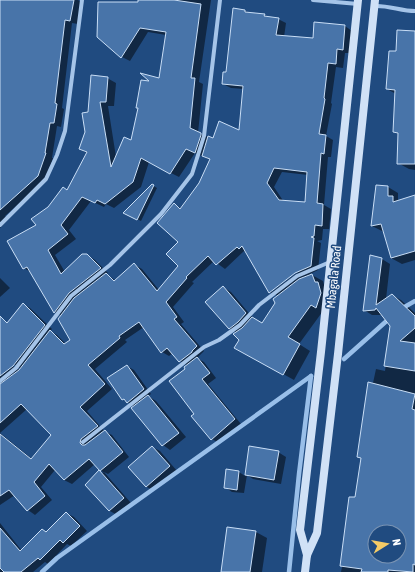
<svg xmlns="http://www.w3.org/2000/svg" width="415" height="572" font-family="'Asap Condensed',sans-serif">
<rect width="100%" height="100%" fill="#204b80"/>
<g fill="#0007" fill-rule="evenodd">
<polygon points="0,0 78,0 81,2 78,24 72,23 62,108 64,109 61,127 57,126 52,158 53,158 46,180 5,216 8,219 0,228"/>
<path d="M139,0H211L199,82L203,84L198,133L214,139L240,132L244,89L231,88L223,84L245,11L250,13L264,15L270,18L278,19L286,23L284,37L314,39L345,26L352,31L350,53H345L343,68L336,67L331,103L332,104L326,136L333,140L331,157H328L324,205L331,209L329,229H323L322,240L317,241L321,243L318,270L310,274L323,281L325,288L329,290L331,300L327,314L323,311L299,344L310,351L294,380L247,354L237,333L229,328L223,287L231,292L253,318L262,324L277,303L278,296L270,292L247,253L244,251L225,269L214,261L192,282L194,283L173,307L184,322L181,324L204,351L197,358L204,362L216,378L208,384L241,424L219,443L212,439L195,414L187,369L188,366L180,361L173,353L169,356L162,352L144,327L125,340L127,342L95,369L112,389L87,411L104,431L112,435L129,457L108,474L104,472L131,503L117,515L110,511L86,485L99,472L104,473L95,464L72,484L64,480L55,470L41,487L52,500L35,515L28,510L15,495L0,505V325L8,324L23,304L30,308L52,329L50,331L57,335L66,344L72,340L62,316L55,312L32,273L24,268L37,225L48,208L67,191L87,153L80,149L86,132L89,113L107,78L116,83L114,106H108L116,157L132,141L152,82L160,79L166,35L148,32L130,61L122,57ZM195,153L211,160L200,183L182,209L174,204L179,242L180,266L159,290L142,269L135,265L115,280L106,274L108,273L95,260L87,255L65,272L55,255L76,239L69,230L91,201L104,207L106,204L114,208L141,187L149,162L179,177ZM282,172L308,175L306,203L284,202L274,187ZM298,269L300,271L272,292V289ZM10,362L21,369L20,370L9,364ZM27,409L52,435L32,459L0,433Z"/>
<polygon points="415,70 415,170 409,169 398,163 399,134 395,132 396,94 387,89"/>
<polygon points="152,185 157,188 141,221 125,213"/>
<polygon points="388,187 398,193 398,201 415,196 415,260 402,264 391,258 384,232 372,226"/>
<path d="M382,259L390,264L386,299L392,295L401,300L415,313V572H341L356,498L362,459L358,456L369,382L373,383L376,369L385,371L391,326L382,315H372L364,310ZM375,532H399V556H375Z"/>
<polygon points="0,278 10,288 0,297"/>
<polygon points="127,366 134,370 151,394 148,396 156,401 186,437 170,450 163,445 133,409 135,407 123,399"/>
<polygon points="152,447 160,451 177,471 154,491 147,487 130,467"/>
<polygon points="250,447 278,452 286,457 281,484 253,479 247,475 244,493 232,492 225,487 239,472 245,476"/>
<polygon points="66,513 74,517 87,531 71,546 67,544 48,564 45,562 33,572 0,572 0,523 22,551 47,532"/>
<polygon points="256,532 267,538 262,572 222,572"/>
</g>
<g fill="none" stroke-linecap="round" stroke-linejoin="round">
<g stroke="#99bfe9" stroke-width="4.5">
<polyline points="401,309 415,301"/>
<polyline points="344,359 391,317"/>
<polyline points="42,572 57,558 311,376"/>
<polyline points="289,572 299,474 311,376"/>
</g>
</g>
<g fill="#4874a9" stroke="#c9def6" fill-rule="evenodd">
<polygon points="0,0 74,0 70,21 65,20 55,103 57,104 54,123 50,123 45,153 46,153 38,176 0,210"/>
<polygon points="138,0 174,0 201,4 191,78 195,78 190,128 201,133 201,135 195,153 186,149 170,174 141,158 133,182 105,204 97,200 95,203 82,197 61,225 68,234 48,250 61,274 82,254 87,254 101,268 69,293 54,313 27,267 23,269 7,241 36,225 31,219 48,207 63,187 67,190 87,152 79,149 85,132 82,113 88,112 91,75 108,77 106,102 100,102 111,167 124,137 131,140 138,108 136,108 141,80 149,81 140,73 159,78 166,32 140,28 121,58 97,37 98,2 138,2"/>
<path d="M233,8L245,10V12L265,14L264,16L279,18L276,35L313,38L314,22L345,25L343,50L337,49L336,64L328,63L324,98L325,99L319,134L326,135L324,154L321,153L317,203L323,204L322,226L315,225L314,236L311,237L314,238L311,266L295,273L269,293L242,246L239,249L237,247L216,265L208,256L186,277L187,278L166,302L177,317L174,319L197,346L192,351V352L179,362L167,348L161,353L139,322L119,336L120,338L88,365L105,384L80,407L98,426L81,439L80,443L82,445H85L105,430L123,452L100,471L89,459L64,480L49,464L34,482L45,496L27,511L9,490L0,496V434L31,459L51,435L21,404L0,423V384L19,370L50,330L64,344L70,340L58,319L74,298L106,273L114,281L134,263L157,291L178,266L166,254L178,242L157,223L174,203L180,209L199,183L210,159L202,156L208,136L213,138L219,121L239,130L243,86L222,84L223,72H226ZM274,168L307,172L305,202L279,200L267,183Z"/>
<polygon points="397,30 415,31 415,164 397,164 398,133 393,132 395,90 386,89 389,51 396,51"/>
<polygon points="152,184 154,185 137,220 123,213"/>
<polygon points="376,185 388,186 388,196 393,196 393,202 415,195 415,251 391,258 381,224 371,226"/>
<polygon points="370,255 382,258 376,305 392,294 415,316 415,328 400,341 415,343 415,371 384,366 390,326 376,308 375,310 363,311"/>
<polygon points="312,274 315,282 318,282 321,293 316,308 311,305 288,337 300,344 283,375 234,348 239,340 233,334 242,328 252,317 262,323 275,303 273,299 299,279"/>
<polygon points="223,286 246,313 238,322 229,329 205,302"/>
<polygon points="23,303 45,325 13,366 0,376 0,316 7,323"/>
<polygon points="197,357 210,373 202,379 235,419 211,440 191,416 194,414 169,381 185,369 184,367"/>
<polygon points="127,365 144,389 127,403 124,399 122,400 107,378"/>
<path d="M368,382L415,394L412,409L415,410V565L413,564V572L388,570V572H361L362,569L340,566L349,497H355L361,458L357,457ZM375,532H399V556H375Z"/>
<polygon points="148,395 179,433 162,446 131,408"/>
<polygon points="152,446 170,466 146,487 128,467"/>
<polygon points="249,446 279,451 274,480 245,475"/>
<polygon points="226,469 239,471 237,490 224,488"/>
<polygon points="99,470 124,498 109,511 85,485"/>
<polygon points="66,512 80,526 63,543 60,540 40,560 38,558 21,572 4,572 0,568 0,528 20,551 42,529 46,532"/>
<polygon points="227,527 256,531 250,572 221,572"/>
</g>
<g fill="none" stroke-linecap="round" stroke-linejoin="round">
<g stroke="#a5c4e8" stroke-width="4">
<polyline points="313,0 358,4"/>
<path d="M374,6C388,5 401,11 415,11"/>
<polyline points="0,225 46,179 57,155 65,131 82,0"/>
<polyline points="0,381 16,368 71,296 110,265 161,214 192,174 204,136 220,0"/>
<polyline points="83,442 204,347 219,340 240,325 259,305 297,276 330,262"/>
</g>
<g stroke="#d0e1f6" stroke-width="8">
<polyline points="307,555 300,530 321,352 358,0"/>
<polyline points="305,572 307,555 317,533 338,354 375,0"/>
</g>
</g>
<g text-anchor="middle" stroke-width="3" stroke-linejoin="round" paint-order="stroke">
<g font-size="12" fill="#fff" stroke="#204b80">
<text transform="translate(334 277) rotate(-84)" y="4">Mbagala Road</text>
</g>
</g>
<g transform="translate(387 544) rotate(79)"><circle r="19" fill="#204b80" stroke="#7993b3"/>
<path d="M0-3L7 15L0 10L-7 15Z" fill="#f5cb66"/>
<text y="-6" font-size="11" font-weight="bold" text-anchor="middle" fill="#ffffff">N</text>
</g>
</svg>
